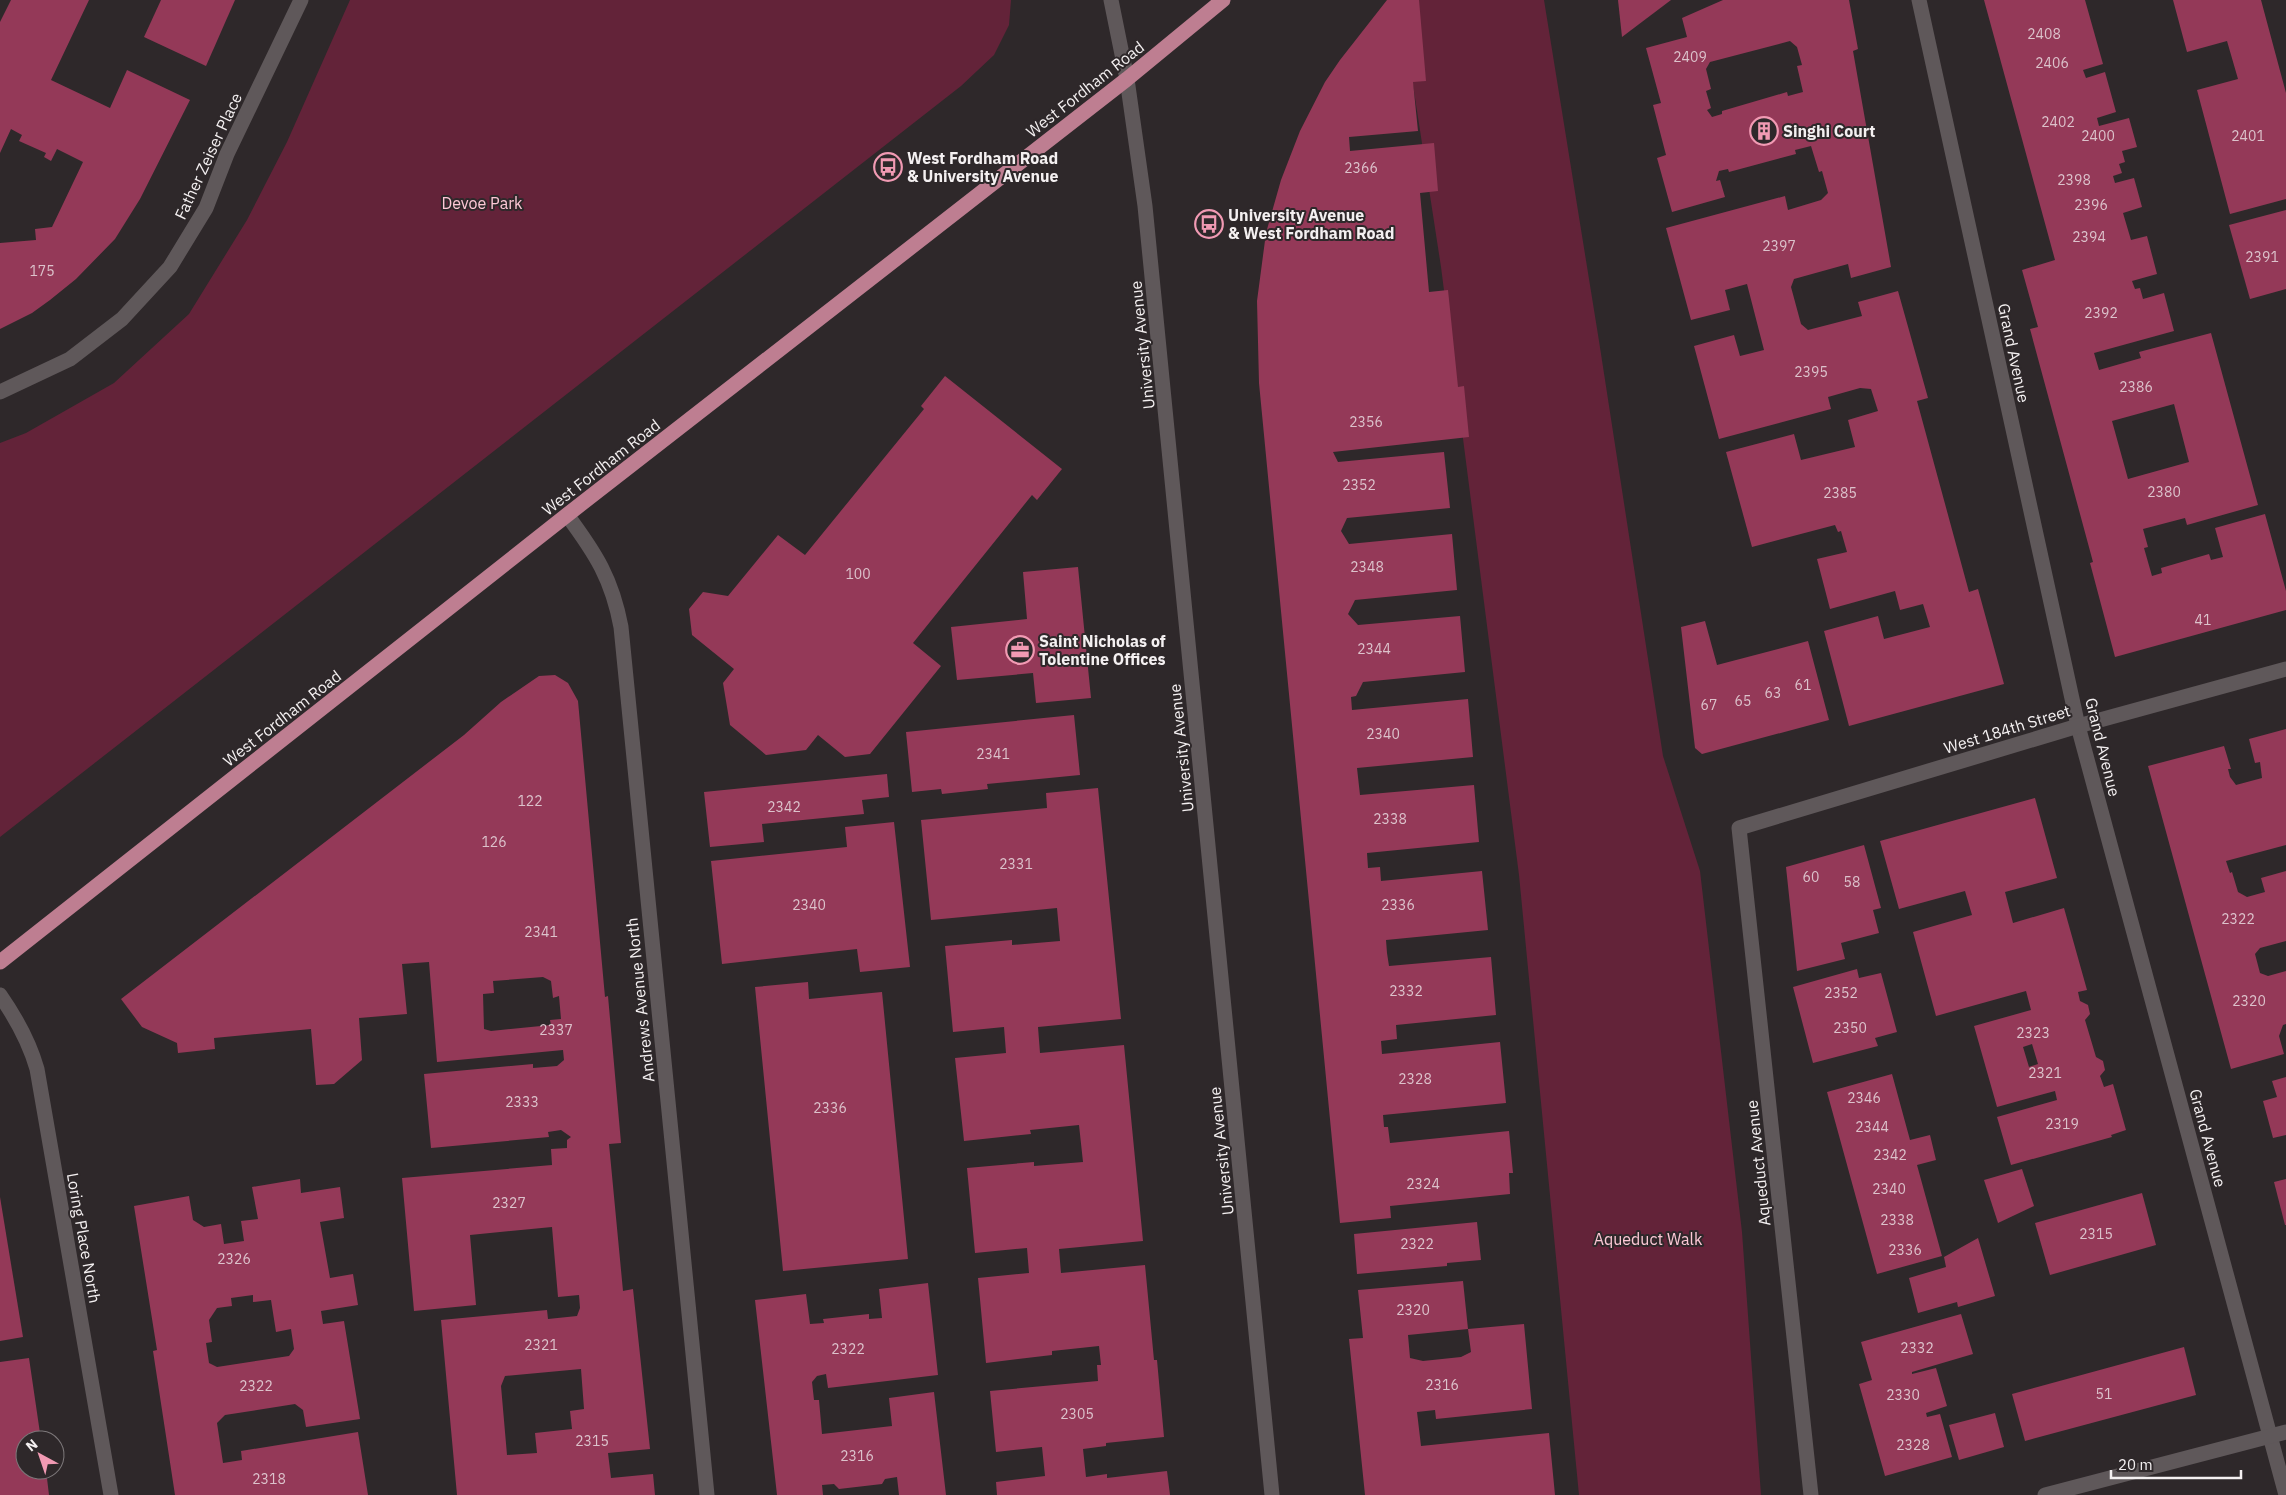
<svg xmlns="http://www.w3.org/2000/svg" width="2286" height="1495" font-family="'IBM Plex Sans',sans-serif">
<rect width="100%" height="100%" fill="#2e282a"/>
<g fill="#632339">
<polygon points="350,0 1011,0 1009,25 994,55 961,86 0,837 0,443 26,433 114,383 189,314 247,220 287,142"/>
<polygon points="1400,0 1544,0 1599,341 1663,756 1700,871 1742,1232 1761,1495 1579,1495 1519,875 1441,267"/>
</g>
<g fill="#943958" fill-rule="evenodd">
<polygon points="11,0 89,0 51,80 110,108 127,70 190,100 140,199 115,239 76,279 50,300 32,313 0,329 0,243 36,240 35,229 52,227 83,162 57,149 51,161 44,157 46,153 19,141 22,135 11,129 0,153 0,22"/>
<polygon points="161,0 235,0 206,66 144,37"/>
<polygon points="1387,0 1419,0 1426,81 1413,82 1418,131 1349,137 1350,151 1434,143 1438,191 1420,193 1429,292 1448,290 1458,387 1464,386 1469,437 1333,452 1338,462 1444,452 1450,508 1347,518 1341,531 1349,544 1452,534 1457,590 1355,600 1348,614 1358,625 1460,616 1465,672 1363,682 1356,696 1351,697 1352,710 1468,699 1473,757 1357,768 1360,795 1474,785 1479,842 1367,853 1368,868 1380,867 1381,881 1482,871 1488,930 1386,940 1387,953 1389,966 1491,957 1496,1015 1396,1025 1397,1039 1381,1041 1382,1054 1500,1042 1506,1103 1383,1115 1384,1127 1388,1127 1390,1143 1509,1131 1513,1173 1509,1173 1510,1194 1390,1206 1391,1218 1340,1223 1259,383 1257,301 1266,233 1281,180 1300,131 1325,82 1340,60"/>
<polygon points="1618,0 1671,0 1622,37"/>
<path d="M1723,0H1849L1858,49L1853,51L1891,267L1851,278L1848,264L1794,279L1791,287L1801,324L1808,330L1862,316L1858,302L1898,291L1928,398L1917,401L1969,592L1978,589L2004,684L1849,726L1824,631L1878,616L1884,639L1930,627L1923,604L1900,610L1895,591L1830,609L1817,559L1847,552L1841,531L1838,532L1835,525L1752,547L1726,452L1794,434L1801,460L1855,447L1848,420L1878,411L1871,389L1860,388L1828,397L1831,409L1719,439L1694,346L1734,335L1740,356L1764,350L1747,284L1725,290L1730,310L1691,320L1666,228L1785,196L1788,210L1821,200L1828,193L1822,171L1819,172L1811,146L1795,150L1796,154L1729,172L1728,169L1719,171L1716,181L1720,180L1725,197L1672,212L1657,158L1666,155L1653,105L1661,103L1646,48L1687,37L1682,18ZM1790,41L1797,47L1802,65L1797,66L1803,92L1788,96L1787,92L1722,111V114L1712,117L1707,110L1711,108L1706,91L1711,89L1706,69L1710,62Z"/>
<path d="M1984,0H2085L2103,64L2083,70L2086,78L2105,72L2116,112L2097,118L2099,126L2129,118L2137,147L2122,151L2125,162L2119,164L2122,173L2113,176L2115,183L2134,178L2142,207L2123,213L2131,240L2147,236L2157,274L2132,281L2135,289L2140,288L2143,299L2164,293L2174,331L2094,353L2099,370L2141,358L2139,352L2211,333L2258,505L2187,525L2185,518L2143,529L2148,547L2144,548L2152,576L2162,573L2161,568L2209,554L2211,560L2223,557L2215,528L2265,514L2286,591V610L2115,657L2090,563L2093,562L2030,329L2038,327L2022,270L2055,260ZM2174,404L2189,462L2128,479L2112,421Z"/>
<polygon points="2173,0 2261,0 2286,93 2286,199 2230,214 2197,90 2238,79 2227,41 2187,52"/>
<polygon points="2286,210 2286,289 2250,299 2229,225"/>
<polygon points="945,376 1062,469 1037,500 1032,495 913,643 941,666 870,754 845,757 818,735 806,750 766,755 730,725 723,683 734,669 692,635 689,609 703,592 728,596 778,535 805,555 924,409 921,406"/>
<polygon points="1078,567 1091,698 1036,703 1033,673 957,680 951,627 1027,619 1023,572"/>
<polygon points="1705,621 1717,665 1808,641 1829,720 1702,754 1695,748 1681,627"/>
<path d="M555,675L568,683L578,701L605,997L608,996L621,1143L609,1144L623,1291L633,1289L650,1449L608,1453L611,1478L653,1474L655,1495H457L441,1320L547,1310L548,1319L577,1316L580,1308L579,1295L558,1297L552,1227L470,1235L476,1305L414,1311L402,1178L552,1165L551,1149L567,1148V1140L571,1137L561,1130L548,1132L549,1137L431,1148L424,1074L533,1064V1068L557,1066L564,1060L563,1050L437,1062L429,962L402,964L407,1014L359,1018L362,1060L334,1084L316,1085L311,1029L214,1038L215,1049L178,1053L177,1043L142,1027L121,999L464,735L501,702L539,676ZM543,977L551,981L553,998L559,996L561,1019L550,1020L551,1025L491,1031L484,1029L483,994L494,993L493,981ZM581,1369L584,1409L570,1411L572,1429L535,1433L537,1453L507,1455L501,1386L505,1376Z"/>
<polygon points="1074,715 1080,775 987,784 988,789 942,794 941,789 912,792 906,732"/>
<polygon points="2286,729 2286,845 2226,861 2230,873 2232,872 2238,892 2247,897 2265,892 2261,878 2286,871 2286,941 2260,948 2255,954 2260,973 2268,976 2286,971 2286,1024 2283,1025 2279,1036 2284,1054 2231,1069 2148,766 2224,746 2231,769 2228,769 2230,777 2236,785 2262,778 2260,762 2255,763 2249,739"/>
<polygon points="887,774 889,797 862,800 864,814 762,824 764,842 710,847 704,792"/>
<polygon points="1098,788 1121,1019 1038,1027 1040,1053 1124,1045 1143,1241 1059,1249 1061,1273 1145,1265 1154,1360 1157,1360 1164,1437 1106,1443 1106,1446 1083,1449 1086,1477 1107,1474 1107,1478 1167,1471 1170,1495 997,1495 996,1482 1045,1476 1042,1447 996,1452 990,1391 1098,1381 1097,1365 1101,1365 1099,1346 1052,1351 1052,1355 986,1363 978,1278 1029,1273 1027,1248 975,1253 967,1168 1034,1162 1034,1166 1083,1162 1079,1125 1030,1130 1031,1134 964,1141 955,1058 1006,1053 1004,1027 953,1032 945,946 1012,940 1012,945 1060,941 1057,908 931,920 921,820 1047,808 1046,793"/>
<path d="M2035,798L2057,878L2005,892L2013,923L2064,908L2087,990L2078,992L2080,1001L2088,1005L2090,1014L2085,1020L2096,1057L2103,1061L2105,1070L2100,1076L2104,1087L2113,1084L2126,1130L2111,1135L2112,1137L2011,1165L1997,1117L2057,1100L2055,1091L1997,1107L1974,1026L2031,1010L2026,991L1936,1016L1913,932L1972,915L1965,891L1899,909L1880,841ZM2032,1044L2038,1064L2029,1067L2023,1047Z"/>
<polygon points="894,822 910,967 860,972 857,949 722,964 711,861 847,847 845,827"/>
<polygon points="1864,845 1881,908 1873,910 1879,933 1841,943 1845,959 1797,971 1786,867"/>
<polygon points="1857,969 1859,978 1881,973 1897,1032 1875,1038 1878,1046 1813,1063 1793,987"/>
<polygon points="808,982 809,999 882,992 908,1259 783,1271 755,987"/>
<polygon points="1892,1074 1910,1140 1930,1135 1936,1160 1917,1165 1942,1256 1877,1274 1827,1092"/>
<polygon points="2286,1077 2286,1135 2273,1138 2263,1101 2277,1097 2272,1081"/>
<polygon points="2022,1169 2034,1206 1998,1223 1984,1180"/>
<path d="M300,1179L301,1193L340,1187L344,1218L320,1222L330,1278L353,1274L358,1305L321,1311L323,1324L344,1321L360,1419L306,1427L303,1410L295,1404L225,1415L217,1423L223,1463L242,1460L241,1451L358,1432L368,1495H175L153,1351L157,1350L134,1206L189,1196L193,1220L204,1227L221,1224L224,1244L244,1241L241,1221L258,1219L252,1187ZM253,1295V1302L271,1300L276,1332L291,1329L294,1349L289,1356L217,1367L209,1363L206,1343L212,1342L209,1320L217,1308L232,1306L231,1298Z"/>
<polygon points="2286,1179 2286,1225 2285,1225 2274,1182"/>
<polygon points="2142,1193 2156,1245 2050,1275 2035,1223"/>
<polygon points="0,1197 23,1337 0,1341"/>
<polygon points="1477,1222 1481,1260 1447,1263 1447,1266 1357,1274 1354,1234"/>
<polygon points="1978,1238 1995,1296 1958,1307 1957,1302 1918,1313 1909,1278 1946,1267 1944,1257"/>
<path d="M1463,1281L1468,1329L1524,1324L1532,1409L1436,1419L1435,1410L1417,1412L1421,1446L1549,1433L1555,1495H1365L1349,1339L1363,1338L1358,1290ZM1468,1329L1471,1352L1461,1357L1423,1361L1410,1358L1408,1335Z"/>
<polygon points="928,1283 938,1375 828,1388 826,1374 817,1376 812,1382 814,1400 819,1400 822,1434 892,1426 889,1398 934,1392 946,1495 899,1495 897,1477 885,1479 882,1484 839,1489 834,1484 822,1485 823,1495 777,1495 755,1300 806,1294 810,1324 824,1323 823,1319 869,1314 869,1319 882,1318 879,1289"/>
<polygon points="1961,1314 1973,1354 1912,1372 1912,1374 1936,1368 1947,1406 1926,1413 1927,1417 1940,1414 1952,1457 1885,1476 1859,1384 1872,1380 1861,1342"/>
<polygon points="2184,1347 2196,1395 2025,1441 2012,1394"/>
<polygon points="29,1358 41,1440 25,1440 25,1470 46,1470 49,1495 0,1495 0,1362"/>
<polygon points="1995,1413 2004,1447 1959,1460 1949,1425"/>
</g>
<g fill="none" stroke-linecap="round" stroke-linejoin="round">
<g stroke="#5f585a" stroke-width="15">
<polyline points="1919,0 2078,726 2286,1495"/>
<polyline points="0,392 70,359 122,319 170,267 206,208 227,154 301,0"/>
<path d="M567,515C596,554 612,579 621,627L707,1495"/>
<path d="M0,995C16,1018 29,1041 37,1069L111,1495"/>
<polyline points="1811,1495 1739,828 2078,726 2286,669"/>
<polyline points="2045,1495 2286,1432"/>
</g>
<polyline stroke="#5f585a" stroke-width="15" points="1111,0 1127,79 1145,206 1272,1495"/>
<polyline stroke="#be7e91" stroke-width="15" points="0,962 567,515 1127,79 1223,0"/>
</g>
<defs>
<symbol id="building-ring" viewBox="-11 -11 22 22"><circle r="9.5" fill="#2e282a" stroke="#f19ab3" stroke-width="1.5"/><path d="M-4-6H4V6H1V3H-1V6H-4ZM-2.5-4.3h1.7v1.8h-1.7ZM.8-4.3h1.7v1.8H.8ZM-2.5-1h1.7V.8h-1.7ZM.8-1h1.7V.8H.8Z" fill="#f19ab3"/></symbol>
<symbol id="bus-ring" viewBox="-11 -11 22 22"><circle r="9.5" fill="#2e282a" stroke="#f19ab3" stroke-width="1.5"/><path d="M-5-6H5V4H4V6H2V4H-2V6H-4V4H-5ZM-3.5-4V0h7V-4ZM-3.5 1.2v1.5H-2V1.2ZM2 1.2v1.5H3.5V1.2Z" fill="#f19ab3"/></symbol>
<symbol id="office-ring" viewBox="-11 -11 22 22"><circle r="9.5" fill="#2e282a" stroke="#f19ab3" stroke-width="1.5"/><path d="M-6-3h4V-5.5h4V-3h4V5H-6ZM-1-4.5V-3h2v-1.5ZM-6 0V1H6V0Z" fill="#f19ab3"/></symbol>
</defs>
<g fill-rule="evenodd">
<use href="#building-ring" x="1748" y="115" width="32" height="32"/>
<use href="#bus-ring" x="872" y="151" width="32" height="32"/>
<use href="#bus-ring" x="1193" y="208" width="32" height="32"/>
<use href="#office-ring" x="1004" y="634" width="32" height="32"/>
</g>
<g text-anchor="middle" stroke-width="4" stroke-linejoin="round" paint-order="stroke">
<g font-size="14" fill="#dcc2cb">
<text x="2044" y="39">2408</text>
<text x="1690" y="62">2409</text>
<text x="2052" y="68">2406</text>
<text x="2058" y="127">2402</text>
<text x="2098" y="141">2400</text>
<text x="2248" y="141">2401</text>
<text x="1361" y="173">2366</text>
<text x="2074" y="185">2398</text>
<text x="2091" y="210">2396</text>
<text x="2089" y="242">2394</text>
<text x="1779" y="251">2397</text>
<text x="2262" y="262">2391</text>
<text x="42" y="276">175</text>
<text x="2101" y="318">2392</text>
<text x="1811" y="377">2395</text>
<text x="2136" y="392">2386</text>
<text x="1366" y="427">2356</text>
<text x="1359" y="490">2352</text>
<text x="2164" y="497">2380</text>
<text x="1840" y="498">2385</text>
<text x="1367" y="572">2348</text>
<text x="858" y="579">100</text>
<text x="2203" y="625">41</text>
<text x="1374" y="654">2344</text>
<text x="1803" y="690">61</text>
<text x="1773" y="698">63</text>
<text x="1743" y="706">65</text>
<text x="1709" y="710">67</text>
<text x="1383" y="739">2340</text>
<text x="993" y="759">2341</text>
<text x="530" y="806">122</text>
<text x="784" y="812">2342</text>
<text x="1390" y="824">2338</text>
<text x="494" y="847">126</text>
<text x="1016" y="869">2331</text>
<text x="1811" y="882">60</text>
<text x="1852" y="887">58</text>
<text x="809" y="910">2340</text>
<text x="1398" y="910">2336</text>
<text x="2238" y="924">2322</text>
<text x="541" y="937">2341</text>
<text x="1406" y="996">2332</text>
<text x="1841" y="998">2352</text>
<text x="2249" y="1006">2320</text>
<text x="1850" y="1033">2350</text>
<text x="556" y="1035">2337</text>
<text x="2033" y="1038">2323</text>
<text x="2045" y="1078">2321</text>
<text x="1415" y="1084">2328</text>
<text x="1864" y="1103">2346</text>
<text x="522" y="1107">2333</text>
<text x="830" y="1113">2336</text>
<text x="2062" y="1129">2319</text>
<text x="1872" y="1132">2344</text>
<text x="1890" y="1160">2342</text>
<text x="1423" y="1189">2324</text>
<text x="1889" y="1194">2340</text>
<text x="509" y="1208">2327</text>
<text x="1897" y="1225">2338</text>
<text x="2096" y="1239">2315</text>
<text x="1417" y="1249">2322</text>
<text x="1905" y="1255">2336</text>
<text x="234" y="1264">2326</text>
<text x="1413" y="1315">2320</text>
<text x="541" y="1350">2321</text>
<text x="1917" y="1353">2332</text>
<text x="848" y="1354">2322</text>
<text x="1442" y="1390">2316</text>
<text x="256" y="1391">2322</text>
<text x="2104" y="1399">51</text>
<text x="1903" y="1400">2330</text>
<text x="1077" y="1419">2305</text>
<text x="592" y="1446">2315</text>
<text x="1913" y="1450">2328</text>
<text x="857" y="1461">2316</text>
<text x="269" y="1484">2318</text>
</g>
<g font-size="16" fill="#f4f0f1" stroke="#2e282a">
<text transform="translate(1085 89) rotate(-38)" y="6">West Fordham Road</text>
<text transform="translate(208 156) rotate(-65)" y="6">Father Zeiser Place</text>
<text transform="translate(1142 345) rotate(-96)" y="6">University Avenue</text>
<text transform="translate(2014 353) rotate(78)" y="6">Grand Avenue</text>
<text transform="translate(601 467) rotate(-38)" y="6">West Fordham Road</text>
<text transform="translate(282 718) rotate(-38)" y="6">West Fordham Road</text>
<text transform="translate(2007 729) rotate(-17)" y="6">West 184th Street</text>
<text transform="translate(2103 747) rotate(76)" y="6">Grand Avenue</text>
<text transform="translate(1181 748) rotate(-96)" y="6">University Avenue</text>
<text transform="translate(640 1000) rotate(-96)" y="6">Andrews Avenue North</text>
<text transform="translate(2208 1138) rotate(75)" y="6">Grand Avenue</text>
<text transform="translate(1221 1151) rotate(-96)" y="6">University Avenue</text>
<text transform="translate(1758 1163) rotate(-96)" y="6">Aqueduct Avenue</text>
<text transform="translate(84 1238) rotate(80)" y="6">Loring Place North</text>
</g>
<g font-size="16" font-weight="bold" fill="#f4f0f1" stroke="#2e282a" text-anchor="start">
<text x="1783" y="137">Singhi Court</text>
<text x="907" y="164">West Fordham Road<tspan x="907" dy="18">&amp; University Avenue</tspan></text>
<text x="1228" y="221">University Avenue<tspan x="1228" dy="18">&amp; West Fordham Road</tspan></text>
<text x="1039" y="647">Saint Nicholas of<tspan x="1039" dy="18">Tolentine Offices</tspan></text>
</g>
<g font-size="16" fill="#fdc8d6" stroke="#2e282a">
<text x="482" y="209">Devoe Park</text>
<text x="1648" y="1245">Aqueduct Walk</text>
</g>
</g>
<g transform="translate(40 1455) rotate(320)"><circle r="24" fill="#2e282a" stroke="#7d787a"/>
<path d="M0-4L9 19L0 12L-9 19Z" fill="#f19ab3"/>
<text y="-8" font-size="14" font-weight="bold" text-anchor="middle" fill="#f4f0f1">N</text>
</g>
<path d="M2111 1470v8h130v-8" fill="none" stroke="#f4f0f1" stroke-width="2.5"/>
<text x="2118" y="1470" font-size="15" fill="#f4f0f1" stroke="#2e282a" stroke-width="4" paint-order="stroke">20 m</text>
</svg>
